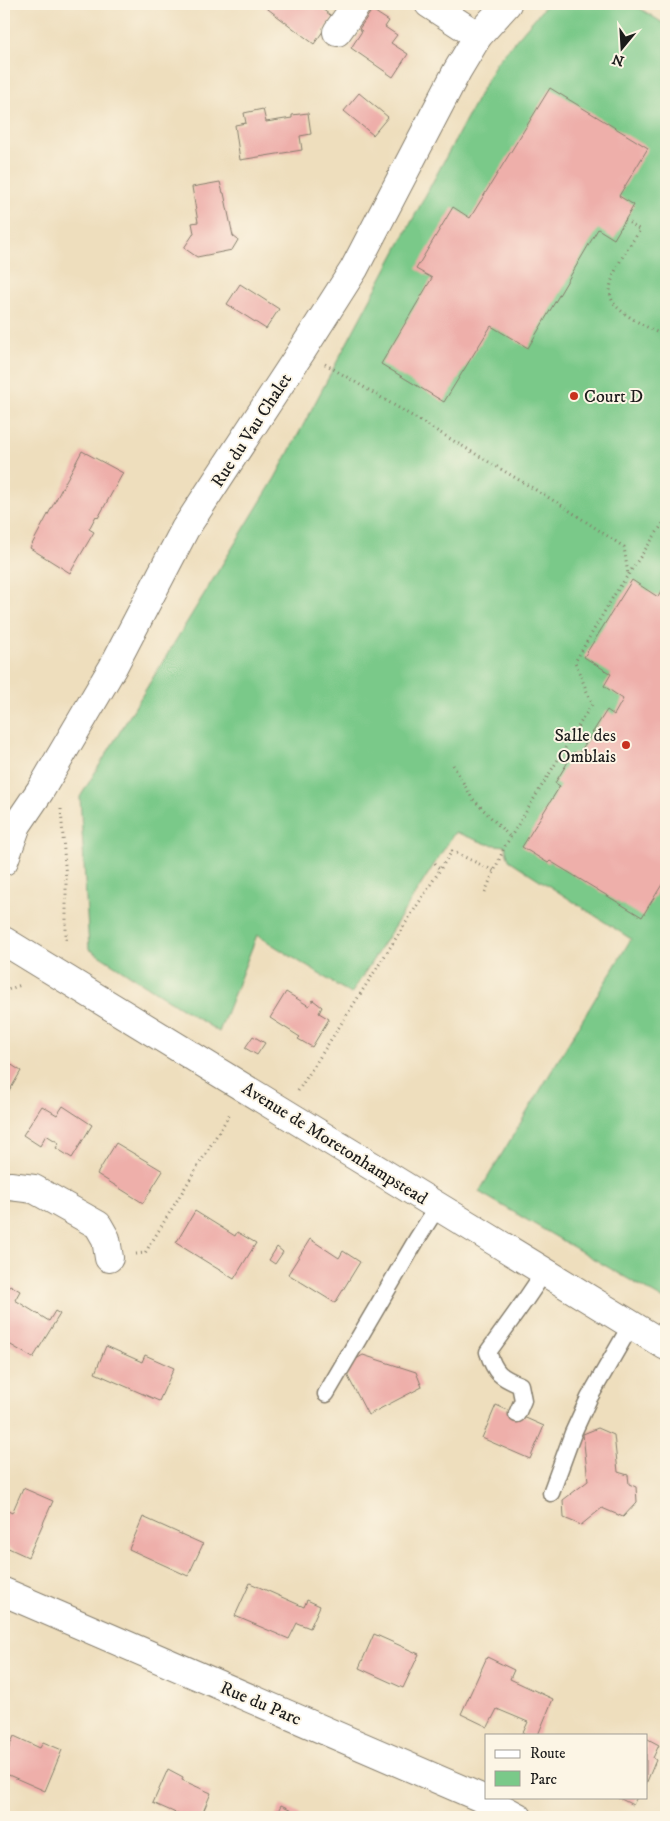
<svg xmlns="http://www.w3.org/2000/svg" width="670" height="1821" font-family="'IM FELL DW Pica',serif">
<rect width="100%" height="100%" fill="#fcf5e5"/>
<filter id="ink" filterUnits="userSpaceOnUse"><feTurbulence type="fractalNoise" baseFrequency=".02" numOctaves="2"/><feDisplacementMap in="SourceGraphic" scale="10" xChannelSelector="R" yChannelSelector="G"/><feConvolveMatrix kernelMatrix="1 2 1 2 8 2 1 2 1" color-interpolation-filters="sRGB"/></filter>
<filter id="wash" filterUnits="userSpaceOnUse"><feTurbulence type="fractalNoise" baseFrequency=".0096" numOctaves="4" result="noise"/><feDisplacementMap in="SourceGraphic" scale="20" xChannelSelector="R" yChannelSelector="G"/><feGaussianBlur stdDeviation="1.12" result="paint"/><feColorMatrix in="noise" values="0 0 0 0 0 0 0 0 0 0 0 0 0 0 0 0 0 1.4 0 .05"/><feComposite in="paint" operator="in"/></filter>
<g filter="url(#wash)">
<rect width="100%" height="100%" fill="#eedebd"/>
<polygon fill="#7ac989" stroke="#4b7252" points="547,4 633,4 666,25 666,1301 479,1192 631,939 509,860 505,846 487,844 455,832 351,994 257,935 219,1032 89,949 80,797 275,478 496,63"/>
<g id="blocks">
<g fill="#eeafaa">
<polygon points="266,4 315,4 333,17 314,44 264,6"/>
<polygon points="372,10 389,21 385,27 397,35 391,43 408,54 393,77 351,48 362,31 359,29"/>
<polygon points="550,88 648,148 619,196 634,205 614,239 598,229 528,348 491,326 444,402 381,364 432,278 416,269 453,207 470,218"/>
<polygon points="359,93 388,117 373,135 344,111"/>
<polygon points="263,109 266,122 292,118 292,115 308,113 311,134 300,136 302,150 240,160 235,125 246,123 244,113"/>
<polygon points="220,182 223,193 224,193 233,236 238,240 232,250 197,257 184,248 194,233 192,223 198,222 192,187"/>
<polygon points="240,284 279,309 266,329 227,304"/>
<polygon points="82,451 123,473 98,518 96,516 89,529 94,532 70,573 30,548"/>
<polygon points="632,580 658,597 666,584 666,878 642,917 550,861 548,863 522,847 560,786 555,783 574,752 578,755 607,710 614,715 623,699 604,686 611,674 584,657"/>
<polygon points="286,992 309,1006 313,1000 322,1007 319,1013 329,1019 312,1047 298,1039 300,1037 270,1018"/>
<polygon points="253,1036 265,1043 257,1055 245,1048"/>
<polygon points="4,1060 21,1071 4,1100"/>
<polygon points="42,1106 57,1115 63,1106 92,1125 72,1158 56,1148 59,1143 46,1135 40,1146 23,1135"/>
<polygon points="116,1143 163,1171 143,1203 97,1174"/>
<polygon points="195,1211 235,1236 237,1232 256,1243 234,1279 176,1243"/>
<polygon points="310,1239 339,1258 343,1251 360,1262 335,1303 288,1274"/>
<polygon points="277,1247 283,1252 275,1264 269,1260"/>
<polygon points="10,1285 20,1291 15,1300 49,1321 55,1311 60,1314 33,1358 4,1341 4,1295"/>
<polygon points="106,1346 142,1362 145,1355 174,1368 159,1401 95,1373"/>
<polygon points="363,1355 416,1372 422,1387 368,1415 343,1367"/>
<polygon points="496,1405 544,1426 530,1459 482,1438"/>
<polygon points="598,1428 614,1435 618,1472 628,1475 629,1484 636,1487 637,1502 623,1517 602,1508 581,1525 564,1518 563,1500 588,1481 583,1434"/>
<polygon points="23,1488 53,1501 28,1557 4,1546 4,1509 12,1513"/>
<polygon points="143,1517 203,1544 188,1576 129,1549"/>
<polygon points="250,1583 304,1607 307,1600 320,1606 310,1628 297,1623 289,1639 235,1616"/>
<polygon points="374,1634 419,1654 403,1688 359,1668"/>
<polygon points="487,1657 514,1670 510,1679 553,1699 538,1735 522,1735 528,1722 497,1709 488,1727 461,1714"/>
<polygon points="14,1736 40,1748 43,1742 62,1750 45,1791 4,1773 4,1759"/>
<polygon points="646,1738 659,1745 653,1758 656,1760 646,1784"/>
<polygon points="168,1769 183,1777 182,1780 211,1793 201,1817 185,1817 153,1803"/>
<polygon points="617,1797 637,1797 633,1805"/>
<polygon points="281,1805 300,1814 298,1817 275,1817"/>
</g>
</g>
</g>
<g filter="url(#ink)">
<use href="#blocks" fill-opacity="0" stroke="#857d6c" stroke-width="1"/>
<g fill="none" stroke-linecap="round" stroke-linejoin="round">
<defs>
<g id="service">
<polyline points="326,1394 417,1239 438,1206"/>
<path d="M517,1414L523,1400L520,1385C500,1377 495,1373 488,1352L526,1299L545,1271"/>
<polyline points="551,1493 573,1433 589,1398 631,1325"/>
</g>
<g id="minor">
<polyline points="429,4 478,36"/>
<polyline points="337,32 357,4"/>
<polyline points="4,1187 10,1186 34,1189 98,1225 106,1239 109,1258"/>
<polyline points="4,1592 488,1801 518,1817"/>
</g>
<g id="tertiary">
<polyline points="4,861 17,825 40,791 113,667 185,529 303,349 354,269 457,71 478,36 507,4"/>
<polyline points="4,941 666,1346"/>
</g>
</defs>
<use href="#service" stroke="#857d6c" stroke-width="19"/>
<use href="#minor" stroke="#857d6c" stroke-width="30"/>
<use href="#tertiary" stroke="#857d6c" stroke-width="30"/>
<g stroke="#857d6c" stroke-width="3" stroke-dasharray="1 4" stroke-linecap="butt">
<path d="M625,220L640,230C630,246 603,280 612,300C619,315 652,329 666,337"/>
<polyline points="325,364 561,505 624,547 628,575"/>
<polyline points="453,765 472,798 510,837"/>
<polyline points="61,809 66,879 66,943"/>
<polyline points="435,863 440,870"/>
<polyline points="485,892 505,846 592,704 575,662 613,597 666,519"/>
<polyline points="4,991 21,985"/>
<polyline points="298,1091 452,851 494,871"/>
<polyline points="136,1254 145,1253 231,1112"/>
</g>
<use href="#service" stroke="#fff" stroke-width="16"/>
<use href="#minor" stroke="#fff" stroke-width="28"/>
<use href="#tertiary" stroke="#fff" stroke-width="28"/>
</g>
</g>
<g fill="#c8321e" stroke="#fcf5e5" stroke-width="2">
<circle cx="574" cy="396" r="5"/>
<circle cx="626" cy="745" r="5"/>
</g>
<g text-anchor="middle" stroke-width="4" stroke-linejoin="round" paint-order="stroke">
<g font-size="18" fill="#1c1c1c" stroke="#fcf5e5" text-anchor="start">
<text x="584" y="402">Court D</text>
<text x="616" y="741" text-anchor="end">Salle des<tspan x="616" dy="21">Omblais</tspan></text>
</g>
<g font-size="18" fill="#1c1c1c" stroke="#fcf5e5">
<text transform="translate(251 430) rotate(-57)" y="6">Rue du Vau Chalet</text>
<text transform="translate(335 1143) rotate(32)" y="6">Avenue de Moretonhampstead</text>
<text transform="translate(261 1703) rotate(23)" y="6">Rue du Parc</text>
</g>
</g>
<rect width="670" height="1821" fill="none" stroke="#fcf5e5" stroke-width="20"/>
<rect x="485" y="1734" width="162" height="65" fill="#fcf5e5" stroke="#a29e95"/>
<rect x="495" y="1750" width="25" height="8" fill="#ffffff" stroke="#a29e95"/>
<text x="530" y="1758" font-size="15" fill="#1c1c1c">Route</text>
<rect x="495" y="1771" width="25" height="15" fill="#7ac989" stroke="#a29e95"/>
<text x="530" y="1784" font-size="15" fill="#1c1c1c">Parc</text>
<g transform="translate(622 48) rotate(198)" stroke="#fcf5e5" stroke-width="4" paint-order="stroke">
<path d="M0-4L9 19L0 12L-9 19Z" fill="#1c1c1c"/>
<text y="-8" font-size="14" font-weight="bold" text-anchor="middle" fill="#1c1c1c">N</text>
</g>
</svg>
